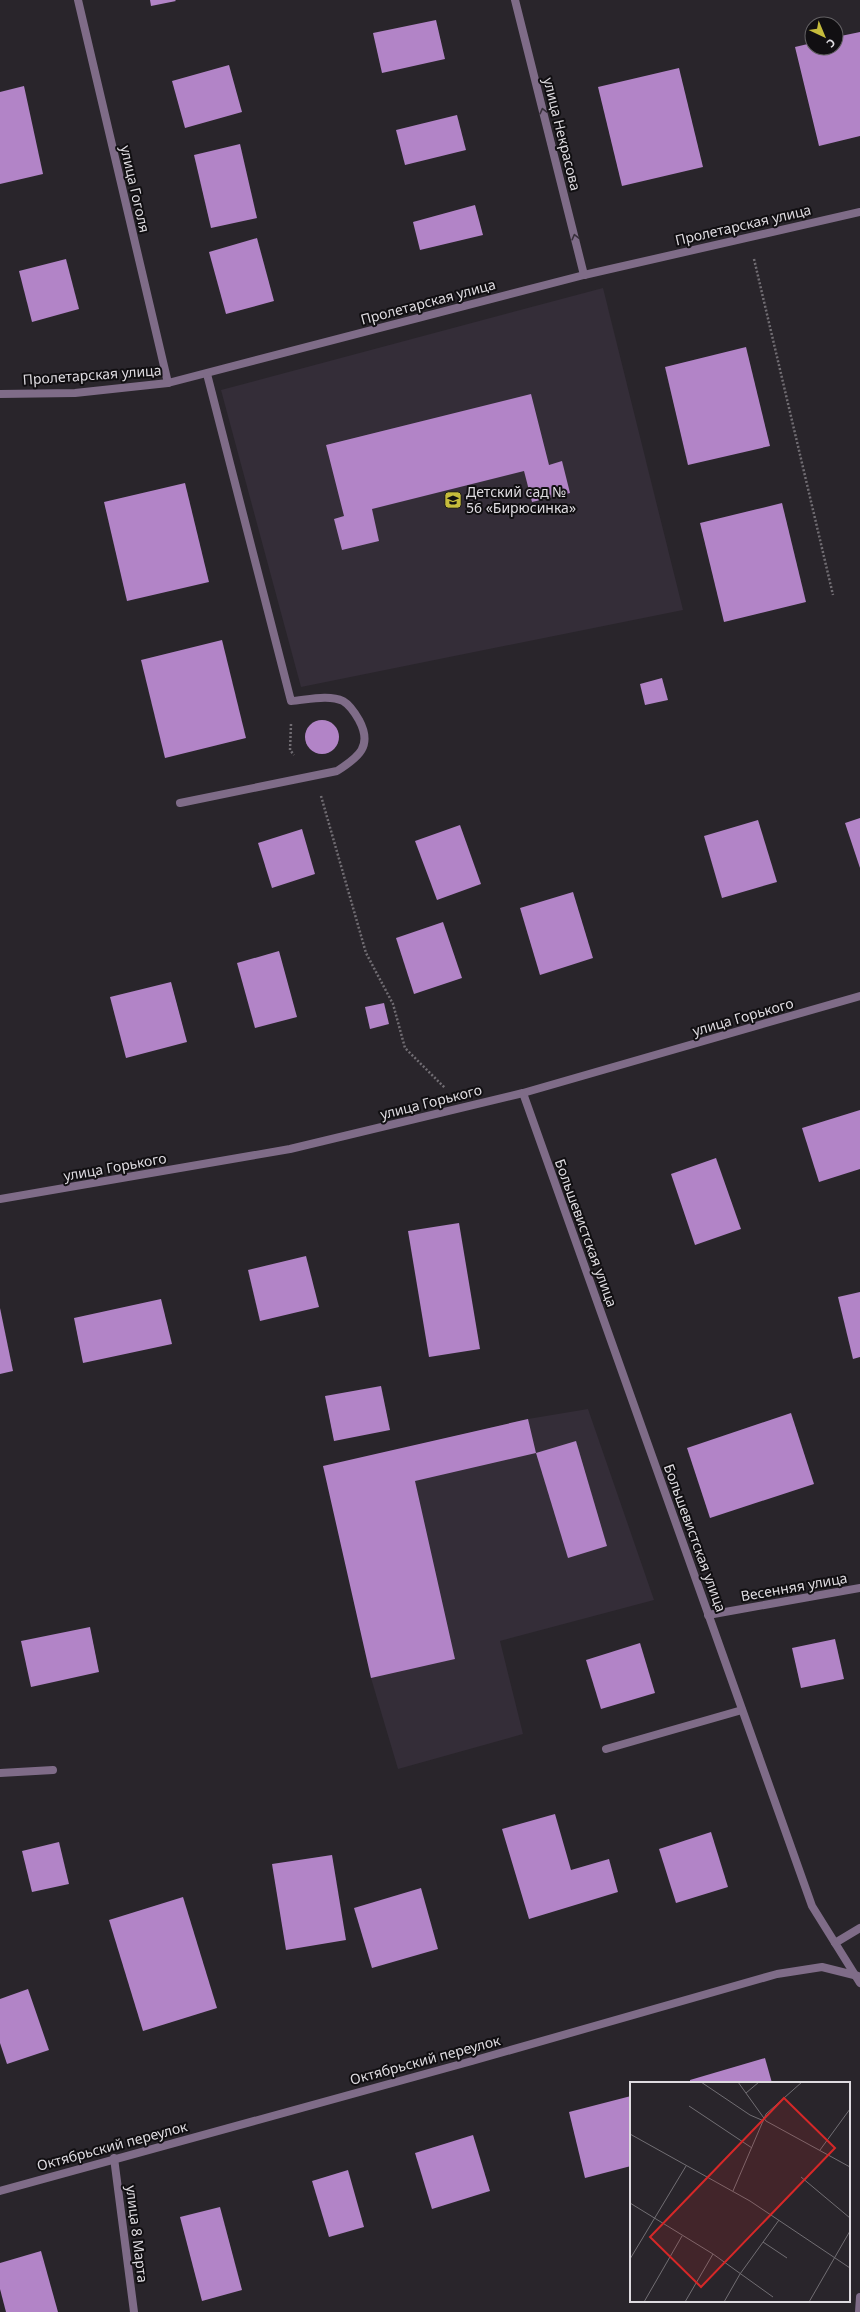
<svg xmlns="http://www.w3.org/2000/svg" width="860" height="2312" font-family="'Noto Sans',sans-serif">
<rect width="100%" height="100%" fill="#29252b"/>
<g fill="#342d38">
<polygon points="603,288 683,610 301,687 221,390"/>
<polygon points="588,1409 654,1600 500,1641 523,1734 398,1769 371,1678 404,1448 528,1419"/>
</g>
<g fill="#b284c7">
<polygon points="150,0 175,0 176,1 151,6"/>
<polygon points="436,20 445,59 382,73 373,33"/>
<polygon points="860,32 860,136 819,146 795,47 812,43 812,48 836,48 836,37"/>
<polygon points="229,65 242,112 185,128 172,81"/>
<polygon points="679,68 703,167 622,186 598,87"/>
<polygon points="24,86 43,174 0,184 0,92"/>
<polygon points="457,115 466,150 405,165 396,130"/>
<polygon points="240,144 257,218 211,228 194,155"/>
<polygon points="475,205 483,235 420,250 413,222"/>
<polygon points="257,238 274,301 226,314 209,252"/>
<polygon points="66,259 79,309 32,322 19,271"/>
<polygon points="746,347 770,446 688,465 665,367"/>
<polygon points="531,394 549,465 562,461 570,493 532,502 524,471 372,509 379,541 342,550 334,519 344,516 326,445"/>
<polygon points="185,483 209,582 127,601 104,502"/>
<polygon points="782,503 806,602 724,622 700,523"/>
<polygon points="222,640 246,738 165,758 141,660"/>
<polygon points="662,678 668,700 645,705 640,684"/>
<circle cx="322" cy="737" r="17"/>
<polygon points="860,818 860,868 845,823"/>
<polygon points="758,820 777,882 722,898 704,836"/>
<polygon points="460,825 481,884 437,900 415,841"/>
<polygon points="302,829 315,874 272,888 258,843"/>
<polygon points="573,892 593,958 540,975 520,908"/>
<polygon points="443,922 462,978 414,994 396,938"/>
<polygon points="279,951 297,1017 255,1028 237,963"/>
<polygon points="171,982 187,1042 126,1058 110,997"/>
<polygon points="384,1003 389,1024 370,1029 365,1007"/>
<polygon points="860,1110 860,1169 819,1182 802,1128"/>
<polygon points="716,1158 741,1229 695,1245 671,1174"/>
<polygon points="459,1223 480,1349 429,1357 408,1231"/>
<polygon points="306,1256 319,1307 260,1321 248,1270"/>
<polygon points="860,1292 860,1357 853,1359 838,1297"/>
<polygon points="161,1299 172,1344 83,1363 74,1318"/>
<polygon points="0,1308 13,1371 0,1374"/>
<polygon points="381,1386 390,1430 334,1441 325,1396"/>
<polygon points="791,1413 814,1484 710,1518 687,1448"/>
<polygon points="528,1419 536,1453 415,1481 455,1659 371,1678 323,1466"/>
<polygon points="576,1441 607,1546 568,1558 536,1453"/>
<polygon points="90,1627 99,1672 31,1687 21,1641"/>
<polygon points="835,1639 844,1679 801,1688 792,1648"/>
<polygon points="640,1643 655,1693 601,1709 586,1660"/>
<polygon points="555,1814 571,1870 609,1859 618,1892 529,1919 502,1829"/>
<polygon points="711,1832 728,1887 676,1903 659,1849"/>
<polygon points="59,1842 69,1884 32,1892 22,1851"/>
<polygon points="332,1855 346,1940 286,1950 272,1864"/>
<polygon points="421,1888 438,1949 372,1968 354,1908"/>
<polygon points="183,1897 217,2008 143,2031 109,1920"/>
<polygon points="28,1989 49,2050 7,2064 0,2043 0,1999"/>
<polygon points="765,2058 772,2083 690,2083 690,2080"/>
<polygon points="631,2096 631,2166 585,2178 569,2112"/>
<polygon points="473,2135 490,2191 432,2209 415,2153"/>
<polygon points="348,2170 364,2227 329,2237 312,2181"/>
<polygon points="220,2207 242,2290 202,2301 180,2217"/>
<polygon points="41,2251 58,2312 6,2312 0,2289 0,2263"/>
</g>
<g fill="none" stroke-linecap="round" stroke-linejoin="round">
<g stroke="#716d73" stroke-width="2.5" stroke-dasharray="2 2" stroke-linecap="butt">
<polyline points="754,259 833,595"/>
<polyline points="291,724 290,750 294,755"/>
<polyline points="321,796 366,953 393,1004 405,1048 445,1088"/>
</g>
<g stroke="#7f6c88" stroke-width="8">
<path d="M180,803L337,771C359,757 373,746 359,720C355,713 350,705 343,701C329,694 306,700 291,701L207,374"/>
<polyline points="606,1749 742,1710"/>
</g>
<g stroke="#7f6c88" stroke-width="8">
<polyline points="78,0 168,383"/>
<polyline points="515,0 584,275"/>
<polyline points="0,394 75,393 168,383 584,275 860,212"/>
<polyline points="523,1093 812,1906 860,1983"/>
<polyline points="0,1199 290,1149 523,1093 860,996"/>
<polyline points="708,1615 860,1588"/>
<polyline points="0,1773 53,1770"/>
<polyline points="835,1943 860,1928"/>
<polyline points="114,2158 134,2312"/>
<polyline points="0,2191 472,2061 777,1974 822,1967 858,1976"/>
<polyline points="859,2312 860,2297"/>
</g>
</g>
<defs><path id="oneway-chevron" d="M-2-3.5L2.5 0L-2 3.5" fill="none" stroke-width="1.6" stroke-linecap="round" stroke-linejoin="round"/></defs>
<g stroke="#38303b">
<use href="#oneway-chevron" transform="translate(543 111) rotate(-104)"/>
<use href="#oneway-chevron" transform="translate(575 237) rotate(-104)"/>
</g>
<defs>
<symbol id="school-square" viewBox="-11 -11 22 22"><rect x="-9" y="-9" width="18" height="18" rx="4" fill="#c6bc3c" stroke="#110f12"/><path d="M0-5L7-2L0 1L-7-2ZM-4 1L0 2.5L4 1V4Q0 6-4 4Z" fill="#111"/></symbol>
</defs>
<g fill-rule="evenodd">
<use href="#school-square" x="443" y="490" width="20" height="20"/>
</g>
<g text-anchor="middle" stroke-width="4" stroke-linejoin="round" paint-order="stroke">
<g font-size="14" fill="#dedbe0" stroke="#110f12">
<text transform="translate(562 134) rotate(76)" y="5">улица Некрасова</text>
<text transform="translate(135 189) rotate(77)" y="5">улица Гоголя</text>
<text transform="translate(743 225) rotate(-13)" y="5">Пролетарская улица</text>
<text transform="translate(428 302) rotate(-15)" y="5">Пролетарская улица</text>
<text transform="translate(92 375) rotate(-4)" y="5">Пролетарская улица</text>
<text transform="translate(743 1017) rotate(-16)" y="5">улица Горького</text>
<text transform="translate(431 1102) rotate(-14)" y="5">улица Горького</text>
<text transform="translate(115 1167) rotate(-10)" y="5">улица Горького</text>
<text transform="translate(586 1233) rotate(70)" y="5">Большевистская улица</text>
<text transform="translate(695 1538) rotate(70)" y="5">Большевистская улица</text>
<text transform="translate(794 1587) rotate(-10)" y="5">Весенняя улица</text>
<text transform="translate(425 2060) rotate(-15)" y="5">Октябрьский переулок</text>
<text transform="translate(112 2146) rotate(-15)" y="5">Октябрьский переулок</text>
<text transform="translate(137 2234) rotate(83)" y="5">улица 8 Марта</text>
</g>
<g font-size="14" fill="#dedbe0" stroke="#110f12" text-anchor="start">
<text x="466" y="497">Детский сад №<tspan x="466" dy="16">56 «Бирюсинка»</tspan></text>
</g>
</g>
<g transform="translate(630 2082)">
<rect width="220" height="220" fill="#29252b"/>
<path fill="none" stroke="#716e73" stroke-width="1" d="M71,0L120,33L134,39M108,0L136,39L220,85M116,11L129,0M59,24L122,66M0,52L120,119L220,186M190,68L220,27M171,95L220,136M103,109L136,32L172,0M0,121L83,172L143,215M133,160L157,176M0,177L56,84M14,220L52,154M55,220L83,172M94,220L110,192L149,138M179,220L220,149"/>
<path fill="#d62828" fill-opacity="0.15" stroke="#d62828" stroke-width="2" d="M154,16L205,66L71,205L20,155Z"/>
<rect width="220" height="220" fill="none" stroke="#dedbe0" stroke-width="2"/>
</g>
<g transform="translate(824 36) rotate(136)"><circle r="19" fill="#110f12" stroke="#636164"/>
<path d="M0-3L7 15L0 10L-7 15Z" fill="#c6bc3c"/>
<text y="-6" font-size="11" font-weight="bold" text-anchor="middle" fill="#dedbe0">С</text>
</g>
</svg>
